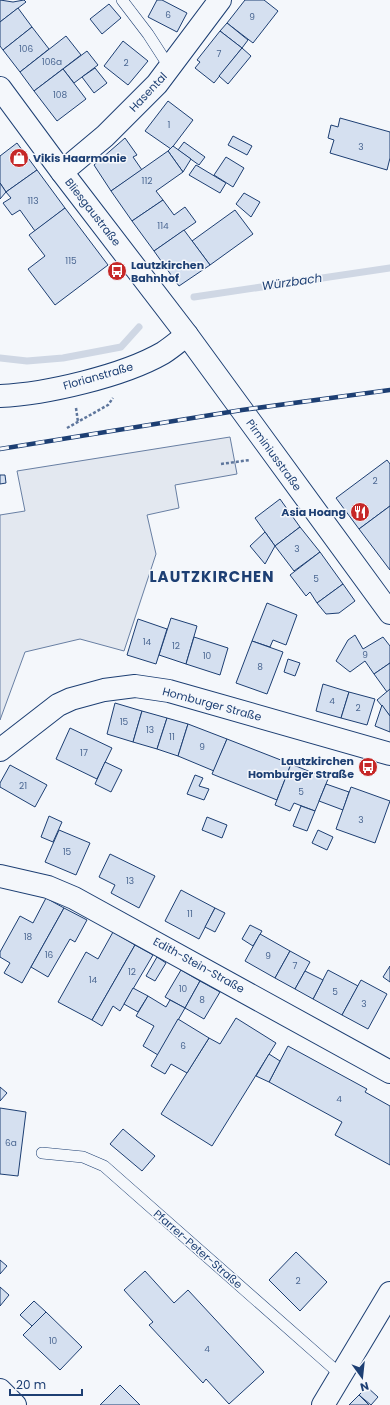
<svg xmlns="http://www.w3.org/2000/svg" width="390" height="1405" font-family="Poppins,sans-serif">
<rect width="100%" height="100%" fill="#f4f7fb"/>
<polygon fill="#e3e8f0" stroke="#687fa3" points="230,437 237,474 175,485 179,508 147,515 156,554 124,651 80,639 25,652 0,720 0,515 25,511 17,471"/>
<g fill="none" stroke-linecap="round" stroke-linejoin="round">
<g stroke="#cfd7e4" stroke-width="7">
<polyline points="194,297 390,268"/>
<polyline points="0,358 27,361 63,358 121,347 139,327"/>
</g>
</g>
<g fill="#d5e0f0" stroke="#1d3f73">
<polygon points="0,0 13,2 24,0 26,2 0,22"/>
<polygon points="157,0 162,0 187,13 177,32 148,17"/>
<polygon points="245,0 264,0 278,11 253,43 227,23"/>
<polygon points="109,4 121,18 102,34 90,19"/>
<polygon points="18,8 32,27 3,50 0,46 0,22"/>
<polygon points="227,23 248,40 242,48 220,31"/>
<polygon points="32,27 49,49 20,72 3,50"/>
<polygon points="220,31 242,48 214,83 195,68 200,62 197,60"/>
<polygon points="66,36 81,55 34,91 20,72"/>
<polygon points="123,41 148,61 128,85 104,66"/>
<polygon points="242,48 251,56 228,84 219,76"/>
<polygon points="87,51 98,65 74,83 63,69"/>
<polygon points="95,68 107,83 94,93 82,77"/>
<polygon points="63,69 86,99 57,121 34,91"/>
<polygon points="168,101 193,120 171,149 145,131"/>
<polygon points="340,118 390,132 390,158 387,170 330,153 334,140 328,138 331,125 338,127"/>
<polygon points="233,136 252,146 247,155 228,145"/>
<polygon points="125,138 137,155 133,157 142,170 111,191 94,165"/>
<polygon points="184,142 205,157 199,165 178,150"/>
<polygon points="17,143 37,170 6,192 0,183 0,156"/>
<polygon points="173,146 191,159 183,172 168,151"/>
<polygon points="168,151 183,172 156,191 163,200 132,221 111,191"/>
<polygon points="226,157 244,168 233,187 214,175"/>
<polygon points="196,165 226,183 220,193 189,175"/>
<polygon points="37,170 65,208 35,231 20,210 12,215 3,203 11,198 6,192"/>
<polygon points="0,183 6,192 0,199"/>
<polygon points="244,193 260,202 251,217 236,204"/>
<polygon points="163,200 174,215 185,207 196,222 154,251 132,221"/>
<polygon points="65,208 108,265 55,305 28,269 45,256 29,235"/>
<polygon points="235,210 253,234 210,265 192,241"/>
<polygon points="184,230 210,265 179,286 154,251"/>
<polygon points="387,460 390,464 390,506 359,529 336,498"/>
<polygon points="0,475 5,475 6,483 0,484"/>
<polygon points="280,499 300,527 275,546 255,518"/>
<polygon points="390,506 390,570 359,529"/>
<polygon points="300,527 320,552 294,571 275,546"/>
<polygon points="265,532 275,546 265,564 250,546"/>
<polygon points="320,552 343,584 317,603 310,592 306,596 290,575"/>
<polygon points="343,584 355,601 339,613 326,614 317,603"/>
<polygon points="267,603 297,615 286,645 273,640 270,647 252,641"/>
<polygon points="171,618 197,626 186,664 159,655"/>
<polygon points="138,619 167,629 156,664 127,655"/>
<polygon points="355,635 363,649 383,637 390,646 390,663 374,674 365,661 350,672 336,661 348,640"/>
<polygon points="194,637 228,648 220,675 186,664"/>
<polygon points="252,641 283,652 267,694 236,683"/>
<polygon points="288,659 300,663 295,676 284,672"/>
<polygon points="390,663 390,689 387,692 374,674"/>
<polygon points="323,684 349,692 341,718 316,711"/>
<polygon points="390,689 390,716 377,700"/>
<polygon points="349,692 375,699 367,725 341,718"/>
<polygon points="115,703 142,711 133,742 107,734"/>
<polygon points="382,705 390,716 390,732 375,726"/>
<polygon points="142,711 167,718 157,749 133,742"/>
<polygon points="167,718 188,724 178,756 157,749"/>
<polygon points="188,724 227,739 214,771 178,756"/>
<polygon points="70,728 112,748 97,779 56,759"/>
<polygon points="227,739 291,764 277,800 212,774"/>
<polygon points="105,762 122,770 111,792 95,784"/>
<polygon points="291,764 328,779 315,811 294,803 290,811 275,805"/>
<polygon points="10,765 47,785 35,807 0,787 0,783"/>
<polygon points="195,775 203,778 199,786 209,789 204,800 187,794"/>
<polygon points="326,784 349,792 343,810 319,801"/>
<polygon points="351,787 390,801 375,843 336,829"/>
<polygon points="301,806 315,811 307,831 293,826"/>
<polygon points="49,816 62,822 53,842 41,837"/>
<polygon points="207,817 227,825 222,838 202,830"/>
<polygon points="59,830 90,843 76,875 45,862"/>
<polygon points="318,830 333,837 327,850 312,843"/>
<polygon points="110,854 155,876 139,908 111,893 115,885 99,877"/>
<polygon points="181,890 215,908 199,939 165,921"/>
<polygon points="46,898 64,908 22,983 4,973 10,963 0,957 0,952 20,916 33,923"/>
<polygon points="64,908 87,920 75,942 70,939 48,977 31,967"/>
<polygon points="215,908 225,913 215,932 205,927"/>
<polygon points="250,925 262,931 253,946 242,939"/>
<polygon points="113,932 135,945 92,1020 58,1002 86,952 98,959"/>
<polygon points="260,934 290,951 275,978 245,961"/>
<polygon points="135,945 153,955 120,1011 113,1006 102,1026 92,1020"/>
<polygon points="290,951 310,962 295,989 275,978"/>
<polygon points="157,957 166,963 155,981 146,976"/>
<polygon points="390,966 390,982 383,977"/>
<polygon points="181,970 200,981 185,1008 165,997"/>
<polygon points="328,970 358,986 342,1015 313,999"/>
<polygon points="305,971 323,980 313,999 295,989"/>
<polygon points="361,980 387,994 368,1029 342,1015"/>
<polygon points="200,981 220,992 204,1019 185,1008"/>
<polygon points="133,988 148,996 138,1012 124,1004"/>
<polygon points="148,996 166,1007 170,1000 185,1008 158,1055 143,1046 154,1026 136,1016"/>
<polygon points="236,1018 276,1043 212,1146 161,1114 209,1038 220,1044"/>
<polygon points="178,1019 209,1038 187,1073 171,1064 165,1074 151,1066"/>
<polygon points="288,1046 367,1089 365,1092 390,1106 390,1165 335,1135 342,1122 269,1082"/>
<polygon points="269,1054 280,1061 269,1082 256,1076"/>
<polygon points="0,1087 7,1093 0,1101"/>
<polygon points="0,1108 26,1112 18,1176 0,1174"/>
<polygon points="123,1129 155,1156 142,1171 110,1144"/>
<polygon points="296,1252 327,1282 300,1311 269,1280"/>
<polygon points="0,1260 7,1266 0,1274"/>
<polygon points="145,1271 174,1303 188,1290 264,1372 229,1404 206,1379 203,1383 149,1325 153,1322 124,1290"/>
<polygon points="0,1287 9,1295 0,1306"/>
<polygon points="34,1301 46,1312 32,1326 20,1315"/>
<polygon points="46,1312 82,1347 60,1370 23,1335"/>
<polygon points="120,1385 140,1405 100,1405"/>
<polygon points="367,1387 378,1397 371,1405 359,1395"/>
<polygon points="359,1395 369,1405 349,1405"/>
</g>
<g fill="none" stroke-linecap="round" stroke-linejoin="round">
<defs>
<g id="lane">
<polyline points="122,0 148,34 170,68"/>
<polyline points="42,1153 83,1157 104,1166 341,1375"/>
</g>
<g id="street">
<polyline points="62,172 105,136 157,84 220,0"/>
<path d="M0,396C46,394 123,376 163,353C171,348 179,341 187,335"/>
<polyline points="0,876 48,887 74,898 390,1072"/>
<polyline points="0,1390 15,1405"/>
<polyline points="323,1405 390,1293"/>
</g>
<g id="secondary">
<polyline points="0,88 62,172 187,335 390,613"/>
<polyline points="0,750 58,705 71,699 104,690 135,686 169,691 390,754"/>
</g>
</defs>
<use href="#lane" stroke="#1d3f73" stroke-width="12"/>
<use href="#street" stroke="#1d3f73" stroke-width="24"/>
<use href="#secondary" stroke="#1d3f73" stroke-width="24"/>
<g stroke="#5e769c" stroke-width="2.5" stroke-dasharray="3 2" stroke-linecap="butt">
<polyline points="76,408 78,422"/>
<polyline points="67,428 108,405 113,398"/>
<polyline points="221,464 250,460"/>
</g>
<use href="#lane" stroke="#f4f7fb" stroke-width="11"/>
<use href="#street" stroke="#f4f7fb" stroke-width="22"/>
<use href="#secondary" stroke="#f4f7fb" stroke-width="22"/>
<defs>
<polyline id="rail" points="0,449 242,410 390,390"/>
</defs>
<use href="#rail" stroke="#1d3f73" stroke-width="4.5"/>
<use href="#rail" stroke="#f4f7fb" stroke-width="3" stroke-dasharray="9" stroke-linecap="butt"/>
</g>
<defs>
<symbol id="shop-disc" viewBox="-11 -11 22 22"><circle r="9.5" fill="#c62828" stroke="#f4f7fb"/><path d="M-5-2.5h2.3a2.7 3.5 0 0 1 5.4 0H5L5.5 6h-11ZM-1.5-2.5h3a1.5 2.3 0 0 0-3 0Z" fill="#fff"/></symbol>
<symbol id="bus-disc" viewBox="-11 -11 22 22"><circle r="9.5" fill="#c62828" stroke="#f4f7fb"/><path d="M-5-6H5V4H4V6H2V4H-2V6H-4V4H-5ZM-3.5-4V0h7V-4ZM-3.5 1.2v1.5H-2V1.2ZM2 1.2v1.5H3.5V1.2Z" fill="#fff"/></symbol>
<symbol id="restaurant-disc" viewBox="-11 -11 22 22"><circle r="9.5" fill="#c62828" stroke="#f4f7fb"/><path d="M-5-6h1v4h1v-4h1v4h1v-4h1v5L-1.5 .5V6h-2V.5L-5-1ZM5-6V6H3V1.5H1.5Q1.5-4 5-6Z" fill="#fff"/></symbol>
</defs>
<g fill-rule="evenodd">
<use href="#shop-disc" x="8" y="147" width="22" height="22"/>
<use href="#bus-disc" x="106" y="260" width="22" height="22"/>
<use href="#restaurant-disc" x="349" y="501" width="22" height="22"/>
<use href="#bus-disc" x="357" y="756" width="22" height="22"/>
</g>
<g text-anchor="middle" stroke-width="3" stroke-linejoin="round" paint-order="stroke">
<g font-size="9" fill="#4b6792">
<text x="168" y="18">6</text>
<text x="252" y="20">9</text>
<text x="26" y="52">106</text>
<text x="219" y="57">7</text>
<text x="52" y="65">106a</text>
<text x="126" y="66">2</text>
<text x="60" y="98">108</text>
<text x="169" y="128">1</text>
<text x="361" y="150">3</text>
<text x="147" y="184">112</text>
<text x="33" y="204">113</text>
<text x="163" y="229">114</text>
<text x="71" y="264">115</text>
<text x="375" y="484">2</text>
<text x="297" y="552">3</text>
<text x="316" y="582">5</text>
<text x="147" y="645">14</text>
<text x="176" y="649">12</text>
<text x="365" y="658">9</text>
<text x="207" y="659">10</text>
<text x="260" y="670">8</text>
<text x="332" y="704">4</text>
<text x="358" y="711">2</text>
<text x="124" y="725">15</text>
<text x="150" y="733">13</text>
<text x="172" y="740">11</text>
<text x="202" y="750">9</text>
<text x="84" y="756">17</text>
<text x="23" y="789">21</text>
<text x="301" y="795">5</text>
<text x="361" y="823">3</text>
<text x="67" y="855">15</text>
<text x="130" y="884">13</text>
<text x="190" y="917">11</text>
<text x="28" y="940">18</text>
<text x="49" y="958">16</text>
<text x="268" y="959">9</text>
<text x="295" y="969">7</text>
<text x="132" y="975">12</text>
<text x="93" y="983">14</text>
<text x="183" y="992">10</text>
<text x="335" y="995">5</text>
<text x="202" y="1003">8</text>
<text x="364" y="1007">3</text>
<text x="183" y="1049">6</text>
<text x="339" y="1102">4</text>
<text x="11" y="1146">6a</text>
<text x="298" y="1284">2</text>
<text x="53" y="1344">10</text>
<text x="207" y="1352">4</text>
</g>
<g font-size="11" fill="#1d3f73" stroke="#f4f7fb">
<text transform="translate(148 92) rotate(-47)" y="4">Hasental</text>
<text transform="translate(93 212) rotate(52)" y="4">Bliesgaustraße</text>
<text transform="translate(98 376) rotate(-16)" y="4">Florianstraße</text>
<text transform="translate(274 455) rotate(54)" y="4">Pirminiusstraße</text>
<text transform="translate(212 704) rotate(15)" y="4">Homburger Straße</text>
<text transform="translate(199 965) rotate(29)" y="4">Edith-Stein-Straße</text>
<text transform="translate(198 1249) rotate(41)" y="4">Pfarrer-Peter-Straße</text>
</g>
<g font-size="11" font-weight="bold" fill="#1d3f73" stroke="#f4f7fb" text-anchor="start">
<text x="33" y="162">Vikis Haarmonie</text>
<text x="131" y="269">Lautzkirchen<tspan x="131" dy="13">Bahnhof</tspan></text>
<text x="346" y="516" text-anchor="end">Asia Hoang</text>
<text x="354" y="765" text-anchor="end">Lautzkirchen<tspan x="354" dy="13">Homburger Straße</tspan></text>
</g>
<g font-size="12" font-style="italic" fill="#1d3f73" stroke="#f4f7fb">
<text transform="translate(292 282) rotate(-8)" y="4">Würzbach</text>
</g>
<g font-size="15" font-weight="bold" letter-spacing="1" fill="#1d3f73" stroke="#f4f7fb">
<text x="212" y="582">LAUTZKIRCHEN</text>
</g>
</g>
<g transform="translate(362 1377) rotate(165)" stroke="#f4f7fb" stroke-width="3" paint-order="stroke">
<path d="M0-3L7 15L0 10L-7 15Z" fill="#1d3f73"/>
<text y="-6" font-size="11" font-weight="bold" text-anchor="middle" fill="#1d3f73">N</text>
</g>
<path d="M10 1389v6h72v-6" fill="none" stroke="#1d3f73" stroke-width="2"/>
<text x="16" y="1389" font-size="12" fill="#1d3f73" stroke="#f4f7fb" stroke-width="3" paint-order="stroke">20 m</text>
</svg>
